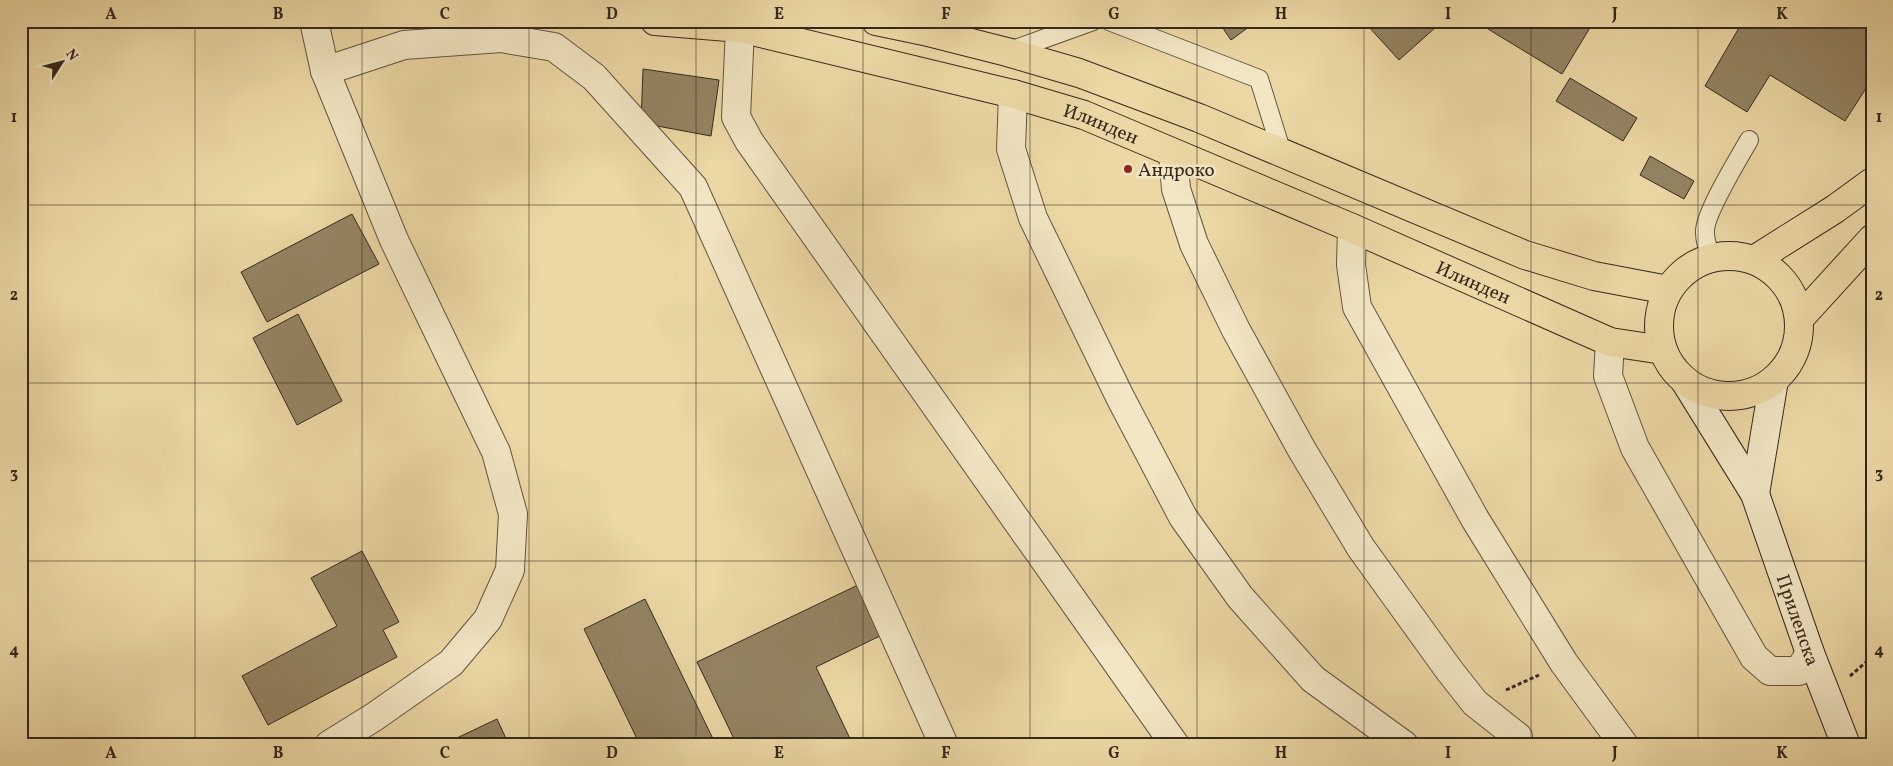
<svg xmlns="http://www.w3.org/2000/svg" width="1893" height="766" font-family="Vollkorn,serif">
<rect width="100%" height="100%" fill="#ecd8a5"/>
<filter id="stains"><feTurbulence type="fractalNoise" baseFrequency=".004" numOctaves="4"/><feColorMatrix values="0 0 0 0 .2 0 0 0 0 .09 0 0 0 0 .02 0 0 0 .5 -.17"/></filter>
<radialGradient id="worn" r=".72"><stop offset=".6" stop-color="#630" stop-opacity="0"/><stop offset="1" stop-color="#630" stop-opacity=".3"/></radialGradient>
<g fill="#948463" stroke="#35281b">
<polygon points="1218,21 1257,21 1231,40"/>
<polygon points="1374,21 1431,21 1436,27 1399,60 1368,26"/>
<polygon points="1493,21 1594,21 1562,74 1488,29"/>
<polygon points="1743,21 1872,21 1872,79 1845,121 1770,75 1747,112 1705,86"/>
<polygon points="643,69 719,80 711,136 641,123"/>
<polygon points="1570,78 1637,118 1623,141 1556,101"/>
<polygon points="1650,156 1694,181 1684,199 1640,175"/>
<polygon points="352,214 379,264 267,322 241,272"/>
<polygon points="298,314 342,401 297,425 253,338"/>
<polygon points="362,551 399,622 383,630 397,657 268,725 242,676 337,626 311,578"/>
<polygon points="860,584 884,634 816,667 853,745 737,745 697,662"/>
<polygon points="645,599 716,745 640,745 584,629"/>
<polygon points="497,719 509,745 442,745"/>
</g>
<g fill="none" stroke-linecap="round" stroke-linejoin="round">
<defs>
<g id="lane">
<polyline points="1109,21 1259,79 1282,153"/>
<polyline points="1007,52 1093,21"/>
<path d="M1713,257C1708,250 1705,241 1705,232C1704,214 1739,158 1749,140"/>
</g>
<g id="street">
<polyline points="314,21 325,71 394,240 496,452 513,514 510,570 488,619 451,663 374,717 329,745"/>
<polyline points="740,28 736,117 749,141 1175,745"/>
<polyline points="325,71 404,45 501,38 554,47 594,77 693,187 944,745"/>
<polyline points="1013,94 1011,149 1033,218 1120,397 1183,517 1240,597 1313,679 1404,745"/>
<polyline points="1173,153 1176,189 1194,244 1236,330 1302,450 1361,548 1449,670 1475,703 1518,737"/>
<polyline points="1352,228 1351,265 1357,307 1475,519 1564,663 1624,745"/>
<polyline points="1610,342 1608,376 1635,448 1754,657 1770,671 1799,671 1810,653"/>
</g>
<g id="secondary">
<path id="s1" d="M1685,381L1755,494L1810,653L1846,745"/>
<polyline points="1755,494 1774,380"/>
</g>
<g id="primary">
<path id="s2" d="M655,21L740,28L1013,94L1084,115L1352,228L1610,342L1663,350"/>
<polyline points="876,21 924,31 1007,52 1079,73 1199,118 1525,255 1594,276 1668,290"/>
<circle cx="1729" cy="326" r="70"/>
<polyline points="1754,260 1835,209 1872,182"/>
<polyline points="1799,319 1872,239"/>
</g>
</defs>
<use href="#lane" stroke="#63543e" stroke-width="20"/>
<use href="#street" stroke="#63543e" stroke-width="30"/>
<use href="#secondary" stroke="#35281b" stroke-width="30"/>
<use href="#primary" stroke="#35281b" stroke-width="30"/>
<g stroke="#35281b" stroke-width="3" stroke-dasharray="4 2.5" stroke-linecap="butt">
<polyline points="1850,676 1872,657"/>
<polyline points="1506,690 1539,675"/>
</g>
<use href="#lane" stroke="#f3e6c4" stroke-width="18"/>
<use href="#street" stroke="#f3e6c4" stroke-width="28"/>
<use href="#secondary" stroke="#f3e6c4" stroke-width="28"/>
<use href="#primary" stroke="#ecd8a5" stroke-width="28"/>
</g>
<path fill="none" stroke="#35281b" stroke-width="1" stroke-opacity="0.55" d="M195,21V745M362,21V745M529,21V745M696,21V745M863,21V745M1030,21V745M1197,21V745M1364,21V745M1531,21V745M1698,21V745M21,205H1872M21,383H1872M21,561H1872"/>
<circle fill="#8f2418" stroke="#f3e6c4" stroke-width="2" cx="1128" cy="169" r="5"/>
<g text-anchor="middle" stroke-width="5" stroke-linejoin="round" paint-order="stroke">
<g font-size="19" fill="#35281b" stroke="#f3e6c4">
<text dy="7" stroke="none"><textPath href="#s2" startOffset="459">Илинден</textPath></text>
<text dy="7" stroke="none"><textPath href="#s2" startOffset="864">Илинден</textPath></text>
<text dy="7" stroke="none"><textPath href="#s1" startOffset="266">Прилепска</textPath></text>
</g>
<g font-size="19" fill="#35281b" stroke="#f3e6c4" text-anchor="start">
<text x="1138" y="176">Андроко</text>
</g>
</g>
<rect width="1893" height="766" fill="none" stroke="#ecd8a5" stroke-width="55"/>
<g transform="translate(62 62) rotate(54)" stroke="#f3e6c4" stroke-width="4" paint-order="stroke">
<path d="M0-4L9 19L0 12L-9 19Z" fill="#35281b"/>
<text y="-8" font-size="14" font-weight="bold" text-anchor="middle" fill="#35281b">N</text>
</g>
<rect x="28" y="28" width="1838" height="710" fill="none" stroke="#35281b" stroke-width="2"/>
<g font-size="16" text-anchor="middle" font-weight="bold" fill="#35281b">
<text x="111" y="19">A</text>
<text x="278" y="19">B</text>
<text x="445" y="19">C</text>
<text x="612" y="19">D</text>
<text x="779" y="19">E</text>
<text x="946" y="19">F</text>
<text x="1114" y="19">G</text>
<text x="1281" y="19">H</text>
<text x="1448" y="19">I</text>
<text x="1615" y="19">J</text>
<text x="1782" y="19">K</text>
<text x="14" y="122">1</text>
<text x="1879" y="122">1</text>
<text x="14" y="300">2</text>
<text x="1879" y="300">2</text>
<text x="14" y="478">3</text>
<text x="1879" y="478">3</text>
<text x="14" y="655">4</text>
<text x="1879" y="655">4</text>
<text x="111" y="758">A</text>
<text x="278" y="758">B</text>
<text x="445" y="758">C</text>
<text x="612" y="758">D</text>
<text x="779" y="758">E</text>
<text x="946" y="758">F</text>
<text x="1114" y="758">G</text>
<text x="1281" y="758">H</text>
<text x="1448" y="758">I</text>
<text x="1615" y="758">J</text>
<text x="1782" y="758">K</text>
</g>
<rect width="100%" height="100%" filter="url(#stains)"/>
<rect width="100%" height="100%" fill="url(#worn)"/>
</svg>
